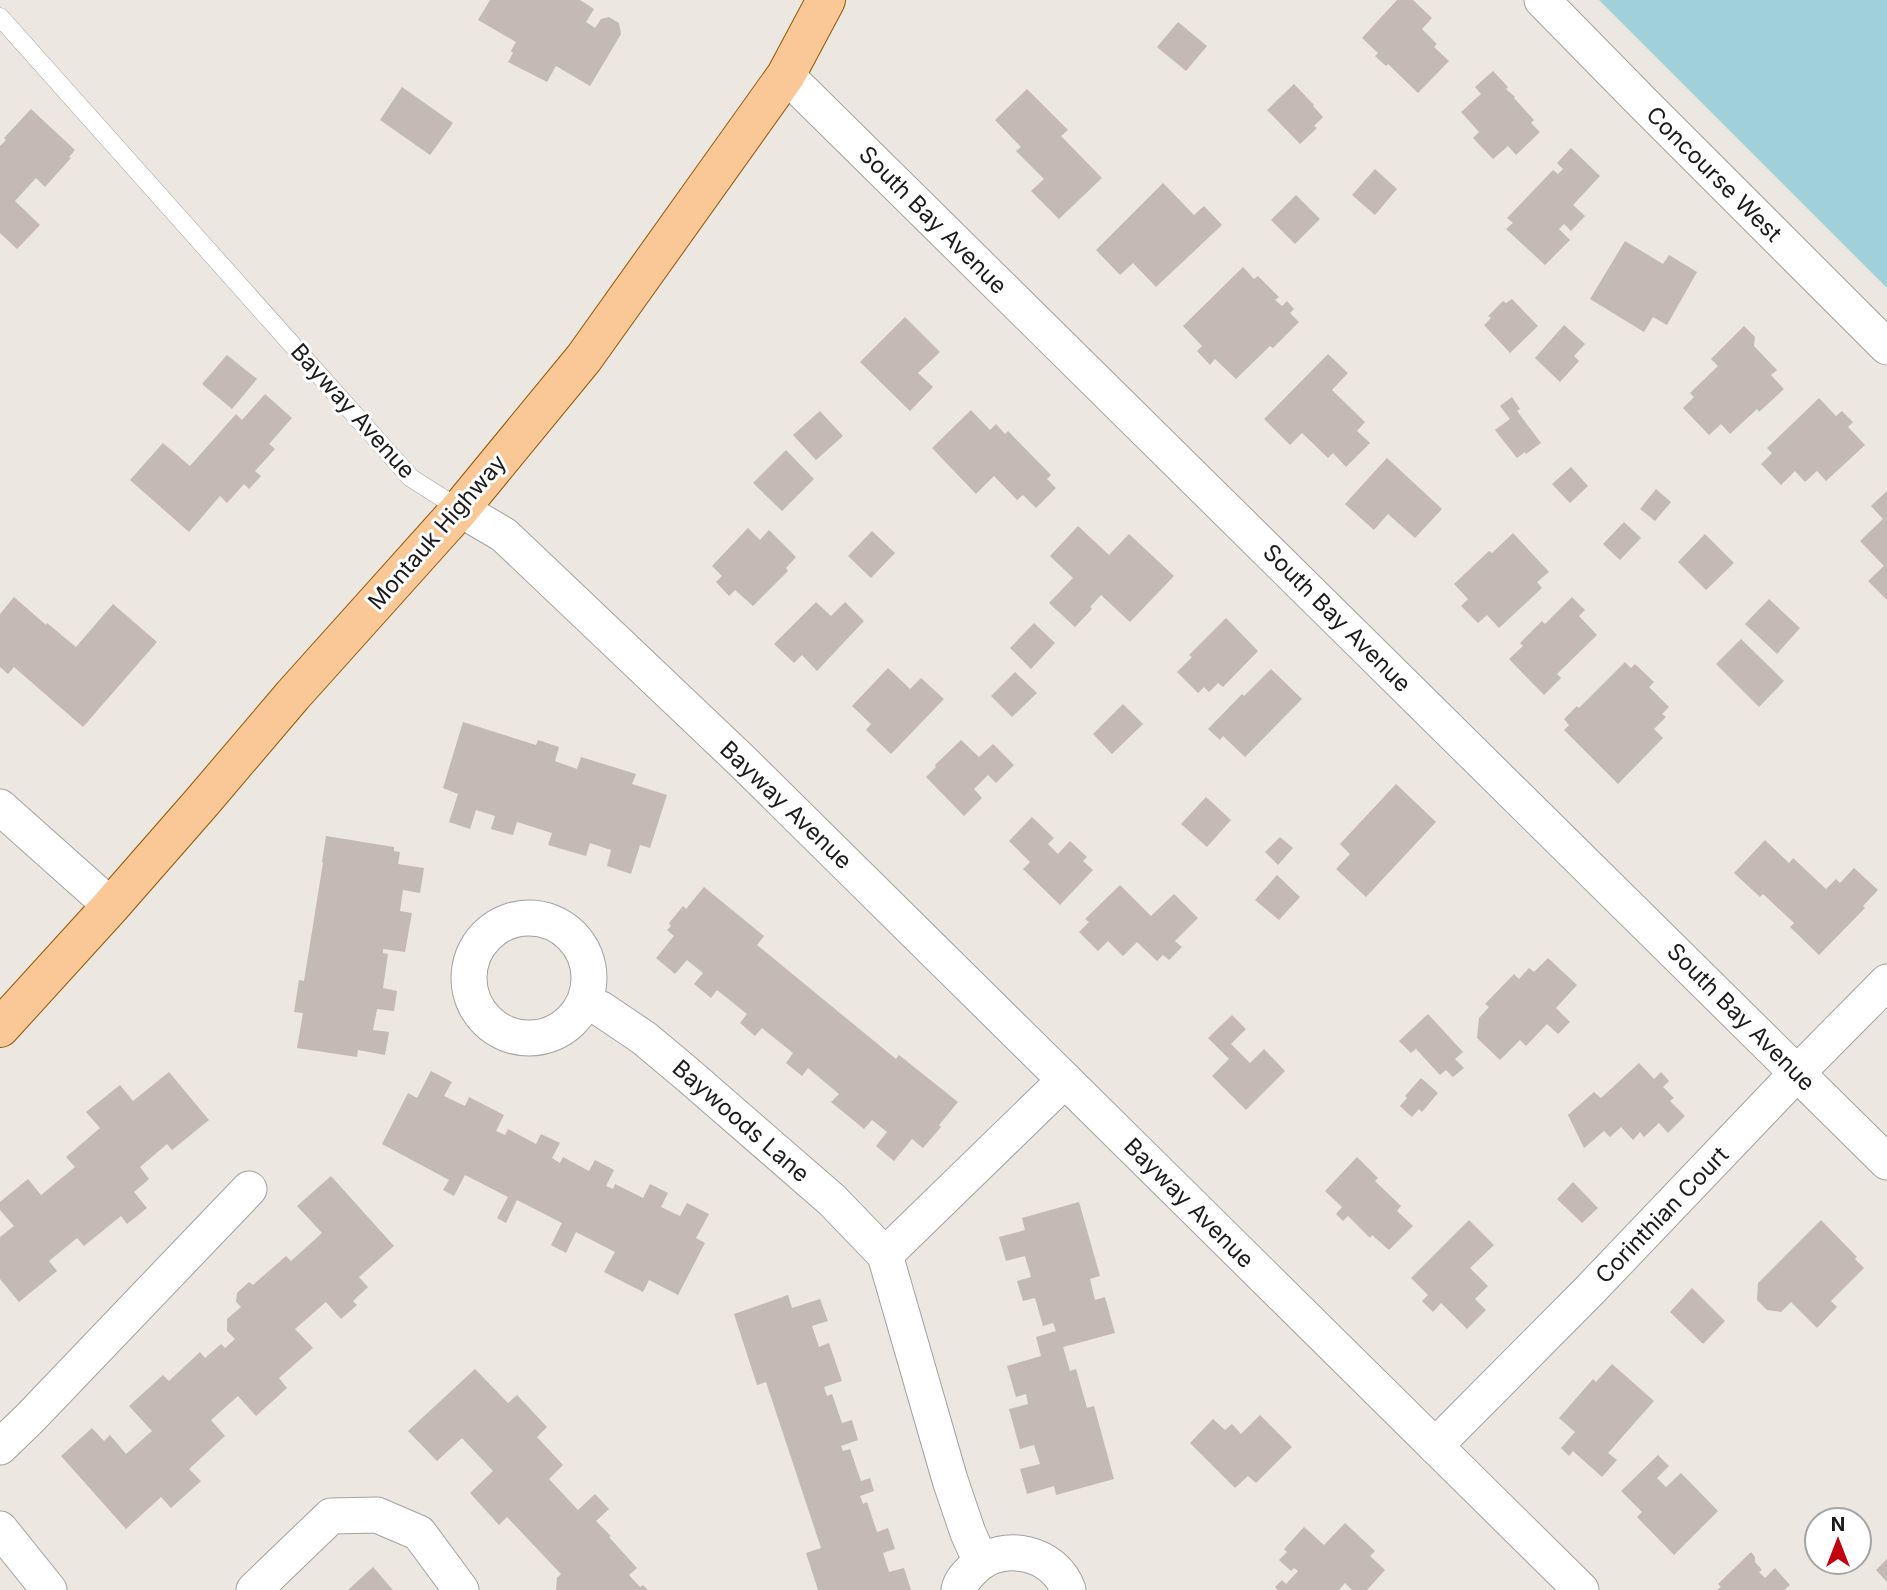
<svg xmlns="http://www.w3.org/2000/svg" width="1887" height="1590" font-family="Inter,sans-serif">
<rect width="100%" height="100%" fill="#ece7e0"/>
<polygon fill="#a0d1da" points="1599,0 1887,0 1887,288"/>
<g fill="#c4b9b3">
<polygon points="490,0 580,0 594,9 586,22 595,28 601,19 609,17 619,23 621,34 590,86 556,66 547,82 508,62 513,53 511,51 516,42 478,20"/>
<polygon points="1397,0 1413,0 1432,18 1422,29 1437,44 1434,47 1449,61 1418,93 1388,64 1386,66 1375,56 1378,53 1362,38"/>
<polygon points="1178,22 1207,46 1186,71 1157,47"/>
<polygon points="1493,71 1508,87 1506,89 1515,97 1514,98 1534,120 1531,123 1540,132 1516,155 1508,146 1493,159 1473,138 1479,132 1461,112 1481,94 1475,87"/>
<polygon points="1294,84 1314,105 1313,106 1323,117 1314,126 1317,128 1300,144 1267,110"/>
<polygon points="402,87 453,123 430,155 380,120"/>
<polygon points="1027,89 1068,130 1061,136 1102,178 1059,219 1031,191 1044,179 1016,151 1021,147 995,120"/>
<polygon points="31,109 75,150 69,157 71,158 45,187 36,178 15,201 40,225 17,249 0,233 0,146 6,140 4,138"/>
<polygon points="1571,148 1600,176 1573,205 1585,216 1571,231 1564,224 1559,229 1570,240 1545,265 1506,229 1513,223 1507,218 1553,170 1558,174 1563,169 1557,163"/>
<polygon points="1375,169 1397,189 1375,215 1352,195"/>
<polygon points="1163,183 1194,215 1204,206 1222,225 1156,287 1133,263 1120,275 1096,250"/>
<polygon points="1296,195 1320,219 1295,244 1271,220"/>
<polygon points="1625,241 1663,264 1669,255 1697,272 1667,325 1653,317 1644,332 1590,299"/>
<polygon points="1243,267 1254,279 1258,276 1279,297 1275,300 1282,306 1287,301 1294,309 1290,313 1299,322 1273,348 1270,346 1236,379 1215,359 1210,365 1197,351 1202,346 1183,326"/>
<polygon points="1512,299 1538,326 1510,353 1484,325 1491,318 1488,316 1503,301 1506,303"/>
<polygon points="905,317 940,352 918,373 933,387 910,411 860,362"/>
<polygon points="1564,325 1585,344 1574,356 1579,361 1560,382 1535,358"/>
<polygon points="1744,326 1755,337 1754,346 1777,370 1771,375 1784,389 1759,412 1757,409 1730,434 1721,424 1709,435 1683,408 1694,397 1690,393 1718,366 1711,359"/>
<polygon points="1328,354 1348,373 1332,390 1365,422 1357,431 1370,443 1346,467 1333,453 1328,458 1302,433 1290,445 1264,419"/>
<polygon points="227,355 257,379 232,409 202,384"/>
<polygon points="265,394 292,418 269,444 275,449 255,471 261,476 249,489 244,484 227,503 220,496 189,532 130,480 163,443 190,466 236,414 242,420"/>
<polygon points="1512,397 1520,409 1517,411 1541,443 1526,454 1525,452 1517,458 1495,430 1510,419 1500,406"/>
<polygon points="1819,398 1836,416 1842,411 1853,422 1848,427 1865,445 1826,481 1817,471 1805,482 1795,471 1781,485 1761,464 1772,453 1767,448"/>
<polygon points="971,410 990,430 996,424 1005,434 1008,431 1051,475 1047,479 1056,488 1036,508 1023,495 1017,500 994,476 976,494 932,448"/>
<polygon points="820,411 843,436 816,460 793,435"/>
<polygon points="786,450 814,479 782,511 753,483"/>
<polygon points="1387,458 1442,509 1415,538 1388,514 1374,530 1345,504"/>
<polygon points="1571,467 1588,486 1570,503 1552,484"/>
<polygon points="1656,489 1671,502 1655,521 1640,509"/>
<polygon points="1887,491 1887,600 1868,581 1884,566 1860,541 1883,519 1871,506"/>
<polygon points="1624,522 1641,538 1620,560 1603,544"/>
<polygon points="1078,526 1109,555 1129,534 1174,576 1130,622 1101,595 1090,607 1092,609 1075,627 1049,603 1073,578 1050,556"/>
<polygon points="748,528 760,540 769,530 796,557 786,568 788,571 753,606 735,590 729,596 716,582 722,576 712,566"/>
<polygon points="872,531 895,553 871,578 848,556"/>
<polygon points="1513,533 1549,572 1537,582 1542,588 1499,628 1487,615 1478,623 1461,606 1468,599 1454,584 1489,551 1492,553"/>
<polygon points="1705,534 1734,563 1706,590 1678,562"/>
<polygon points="14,597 46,625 47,623 76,647 113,604 157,642 83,727 14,667 8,674 0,667 0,614"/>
<polygon points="1572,597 1585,610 1579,616 1597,635 1557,674 1561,678 1544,695 1509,659 1523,646 1520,643 1542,621 1545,624"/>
<polygon points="1769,599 1800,628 1777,654 1745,624"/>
<polygon points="816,602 831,616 845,602 864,621 817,671 802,655 794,663 774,644"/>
<polygon points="1226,618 1258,651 1223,687 1218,683 1209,692 1204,687 1198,693 1177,672 1192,657 1189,655"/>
<polygon points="1034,623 1055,643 1031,669 1010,648"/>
<polygon points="1741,639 1784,681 1759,707 1716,664"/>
<polygon points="1625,662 1631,668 1635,664 1654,682 1649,687 1669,707 1662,714 1666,717 1654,729 1663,738 1618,784 1564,730 1569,725 1564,719 1577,706 1579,708"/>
<polygon points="888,668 910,689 921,678 944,699 891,754 866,730 871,724 852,706"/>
<polygon points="1271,669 1302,699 1245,757 1223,736 1220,740 1208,729 1242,694 1244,696"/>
<polygon points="1015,672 1037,693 1012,717 991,696"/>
<polygon points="1123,704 1143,724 1112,754 1093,734"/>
<polygon points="463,722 536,745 538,740 559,747 555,761 577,769 581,757 636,774 632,784 667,795 650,848 640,845 631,874 607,866 611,850 590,843 586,856 548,845 552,833 517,822 513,835 491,829 495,816 476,810 470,829 449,822 458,794 443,788"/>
<polygon points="961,740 979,757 993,744 1014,765 996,783 988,775 974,789 982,798 964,816 926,777 936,767 935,765"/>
<polygon points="1396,784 1436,822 1366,897 1336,869 1350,854 1340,844"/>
<polygon points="1206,797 1231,820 1207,847 1181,824"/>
<polygon points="1032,817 1054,838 1048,844 1058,854 1070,841 1087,857 1083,861 1093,870 1060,905 1023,869 1030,862 1009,841"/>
<polygon points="326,836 394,847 394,851 400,852 398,864 424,868 420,893 403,890 400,911 412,913 405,952 383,949 383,953 388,954 383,988 397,991 394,1011 377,1009 373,1030 389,1032 385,1055 358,1050 357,1057 297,1048 303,1013 294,1012 299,980 304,981 323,863 322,862"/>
<polygon points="1280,837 1293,848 1278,865 1265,852"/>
<polygon points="1765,840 1789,863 1793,858 1826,889 1836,879 1840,883 1854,868 1878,890 1863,906 1865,908 1819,955 1790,927 1794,923 1763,894 1760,897 1734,873"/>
<polygon points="1277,875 1300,897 1279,920 1255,900"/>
<polygon points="1120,885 1151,916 1174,894 1198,918 1175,941 1182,947 1169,960 1163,955 1157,961 1137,942 1123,956 1108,941 1098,951 1079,932 1089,922 1085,919"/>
<polygon points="704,887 764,936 757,945 896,1059 899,1055 958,1102 939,1125 941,1127 923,1148 912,1139 894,1161 876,1146 887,1132 872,1120 864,1129 831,1102 839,1094 808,1068 802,1076 786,1063 793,1053 762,1028 755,1036 740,1023 747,1014 717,990 711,998 694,984 703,973 687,960 675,974 656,958 674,936 667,930 671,926 669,923 683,906 686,909"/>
<polygon points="1548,958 1577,985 1556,1008 1570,1022 1558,1034 1547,1024 1526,1046 1520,1040 1500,1060 1477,1038 1479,1018 1489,1007 1485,1004 1514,974 1519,979 1529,968 1534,972"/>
<polygon points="1428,1014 1463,1052 1455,1059 1464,1068 1453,1077 1446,1070 1440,1075 1416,1049 1411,1053 1399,1041"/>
<polygon points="1232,1015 1246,1029 1231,1044 1250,1063 1264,1049 1285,1071 1246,1110 1212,1076 1229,1059 1208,1038"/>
<polygon points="1639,1063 1654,1079 1661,1072 1669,1081 1663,1087 1674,1098 1670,1101 1685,1116 1668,1133 1659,1123 1644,1137 1640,1132 1633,1140 1621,1127 1610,1137 1604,1131 1584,1148 1568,1115 1594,1092 1601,1098"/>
<polygon points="431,1071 452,1082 444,1096 465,1106 469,1097 504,1115 496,1131 505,1135 508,1129 536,1144 541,1134 560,1143 552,1158 560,1163 563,1157 589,1171 595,1160 614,1170 606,1186 613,1189 615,1184 643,1198 650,1184 668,1193 661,1207 680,1216 687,1203 709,1214 696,1238 705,1243 678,1295 649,1280 643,1292 604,1272 615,1252 576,1232 566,1253 551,1245 562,1223 517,1200 506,1223 497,1218 508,1197 465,1175 454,1196 443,1190 449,1180 382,1144 408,1093 417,1098"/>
<polygon points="169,1072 209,1120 172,1150 167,1144 140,1167 149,1179 134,1192 147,1208 127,1224 121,1216 84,1246 77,1238 49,1261 57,1271 19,1302 0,1279 0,1237 14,1226 0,1210 0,1202 28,1179 41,1195 75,1167 66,1157 100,1128 86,1112 120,1085 133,1101"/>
<polygon points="1421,1078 1438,1093 1422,1112 1419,1109 1412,1117 1400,1106 1407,1098 1405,1096"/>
<polygon points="1357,1157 1378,1178 1375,1181 1401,1206 1397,1211 1413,1226 1389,1250 1372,1235 1370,1238 1348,1216 1343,1221 1336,1214 1342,1207 1325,1191"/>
<polygon points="331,1176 394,1246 359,1277 368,1287 353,1301 357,1305 341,1319 326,1302 295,1329 313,1348 279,1378 287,1388 256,1416 238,1396 211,1420 225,1436 189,1469 201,1481 171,1508 161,1497 126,1529 61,1456 92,1428 104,1441 110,1435 126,1454 152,1431 129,1406 163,1375 169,1381 200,1352 205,1358 221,1344 225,1348 235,1339 227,1331 227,1319 241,1307 236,1302 237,1293 249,1282 253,1285 286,1256 291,1261 322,1233 297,1206"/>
<polygon points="1573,1182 1598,1208 1582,1223 1557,1199"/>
<polygon points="1079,1202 1100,1276 1090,1279 1095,1300 1105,1297 1115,1333 1063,1347 1070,1371 1076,1369 1087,1408 1094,1406 1114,1479 1056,1495 1054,1486 1027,1494 1020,1469 1040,1464 1034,1445 1020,1449 1009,1409 1028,1404 1026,1394 1016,1397 1007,1366 1041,1356 1036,1337 1056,1331 1053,1323 1043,1326 1035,1298 1023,1301 1017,1281 1031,1277 1025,1256 1006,1261 999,1237 1025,1230 1022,1218"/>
<polygon points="1469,1220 1494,1245 1470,1268 1488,1286 1475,1299 1486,1310 1467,1329 1441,1303 1433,1312 1422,1301 1428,1295 1411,1278"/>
<polygon points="1821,1220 1857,1257 1855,1259 1864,1268 1831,1301 1837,1307 1817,1328 1791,1302 1781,1312 1767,1310 1757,1300 1758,1283"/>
<polygon points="1692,1288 1725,1321 1703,1344 1670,1312"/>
<polygon points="788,1295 792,1308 820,1299 828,1321 812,1326 819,1347 829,1343 842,1381 824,1387 827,1396 832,1394 842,1423 852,1420 858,1440 841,1446 843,1451 850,1449 861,1481 870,1478 874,1491 860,1496 863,1504 867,1502 877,1532 888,1528 895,1549 883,1553 889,1572 904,1568 911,1590 818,1590 806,1553 821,1548 766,1382 757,1385 734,1314"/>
<polygon points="1612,1364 1654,1401 1608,1453 1617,1460 1602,1477 1573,1451 1569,1456 1561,1448 1575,1432 1559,1418 1593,1379 1596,1382"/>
<polygon points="475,1369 508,1403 517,1395 547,1427 537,1437 563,1465 549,1479 578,1510 595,1494 609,1509 596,1521 611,1536 609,1537 637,1568 629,1575 640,1587 643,1585 648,1590 556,1590 557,1578 561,1574 507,1517 499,1525 470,1493 493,1471 462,1438 437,1461 408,1431"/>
<polygon points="1260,1415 1292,1447 1256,1483 1248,1476 1235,1488 1190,1443 1213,1419 1225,1430 1232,1424 1241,1434"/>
<polygon points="1658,1455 1669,1466 1657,1478 1666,1487 1681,1473 1718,1511 1674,1555 1637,1517 1642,1512 1621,1491"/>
<polygon points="1345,1523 1375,1551 1370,1556 1385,1570 1367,1590 1352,1590 1345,1583 1339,1590 1278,1590 1275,1587 1282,1580 1286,1584 1298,1571 1294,1568 1291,1571 1279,1560 1287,1552 1284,1549 1304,1527 1324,1545"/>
<polygon points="1751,1552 1755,1557 1755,1562 1762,1570 1759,1572 1765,1578 1775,1568 1790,1585 1784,1590 1717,1590 1721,1587 1718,1584"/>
<polygon points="1887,1559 1887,1582 1876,1570"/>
<polygon points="373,1567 393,1590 348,1590"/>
</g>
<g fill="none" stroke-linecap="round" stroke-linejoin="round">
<defs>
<polyline id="lane" points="0,17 411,478 460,509"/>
<g id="street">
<polyline points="1542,0 1642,102 1887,347"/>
<polyline points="786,75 1887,1162"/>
<polyline points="460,509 504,535 744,763 1581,1590"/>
<polyline points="0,807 111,906"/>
<circle cx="529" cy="978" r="60"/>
<polyline points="585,1002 601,1009 644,1038 687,1074 832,1200 885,1255 950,1480 968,1533 981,1562"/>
<polyline points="885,1255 1065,1080"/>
<polyline points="1435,1446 1588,1292 1798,1072 1887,982"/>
<polyline points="0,1447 30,1418 249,1189"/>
<polyline points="0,1529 49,1590"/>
<polyline points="254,1590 331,1516 377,1515 419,1533 461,1590"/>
<path d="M959,1590C961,1580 968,1574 975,1567C1003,1541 1055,1552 1068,1590"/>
</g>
<polyline id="primary" points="0,1028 111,906 202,802 293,695 460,509 584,358 786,75 826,0"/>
</defs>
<use href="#lane" stroke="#a2a2a2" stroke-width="19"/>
<use href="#street" stroke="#a2a2a2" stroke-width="37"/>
<use href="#primary" stroke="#8f5602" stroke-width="40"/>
<use href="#lane" stroke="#fff" stroke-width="18"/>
<use href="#street" stroke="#fff" stroke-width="35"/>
<use href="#primary" stroke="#fac897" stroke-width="38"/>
</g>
<g text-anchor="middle" stroke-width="6" stroke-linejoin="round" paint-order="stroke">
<g font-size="23" fill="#1b1b1b" stroke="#fff">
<text transform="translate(1714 174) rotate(45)" y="8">Concourse West</text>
<text transform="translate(933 220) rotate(45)" y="8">South Bay Avenue</text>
<text transform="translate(353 411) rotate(48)" y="8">Bayway Avenue</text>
<text transform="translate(437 532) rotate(-49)" y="8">Montauk Highway</text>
<text transform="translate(1337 618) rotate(45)" y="8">South Bay Avenue</text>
<text transform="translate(786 805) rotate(44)" y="8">Bayway Avenue</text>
<text transform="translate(1741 1017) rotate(45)" y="8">South Bay Avenue</text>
<text transform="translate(741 1121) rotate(41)" y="8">Baywoods Lane</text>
<text transform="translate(1189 1203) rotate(45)" y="8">Bayway Avenue</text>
<text transform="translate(1662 1215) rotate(-46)" y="8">Corinthian Court</text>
</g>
</g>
<g transform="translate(1838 1541)"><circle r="33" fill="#ffffff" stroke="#a4a4a4" stroke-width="2"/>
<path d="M0-5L12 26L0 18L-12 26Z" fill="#c30211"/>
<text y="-10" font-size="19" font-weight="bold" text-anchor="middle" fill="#1b1b1b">N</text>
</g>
</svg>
